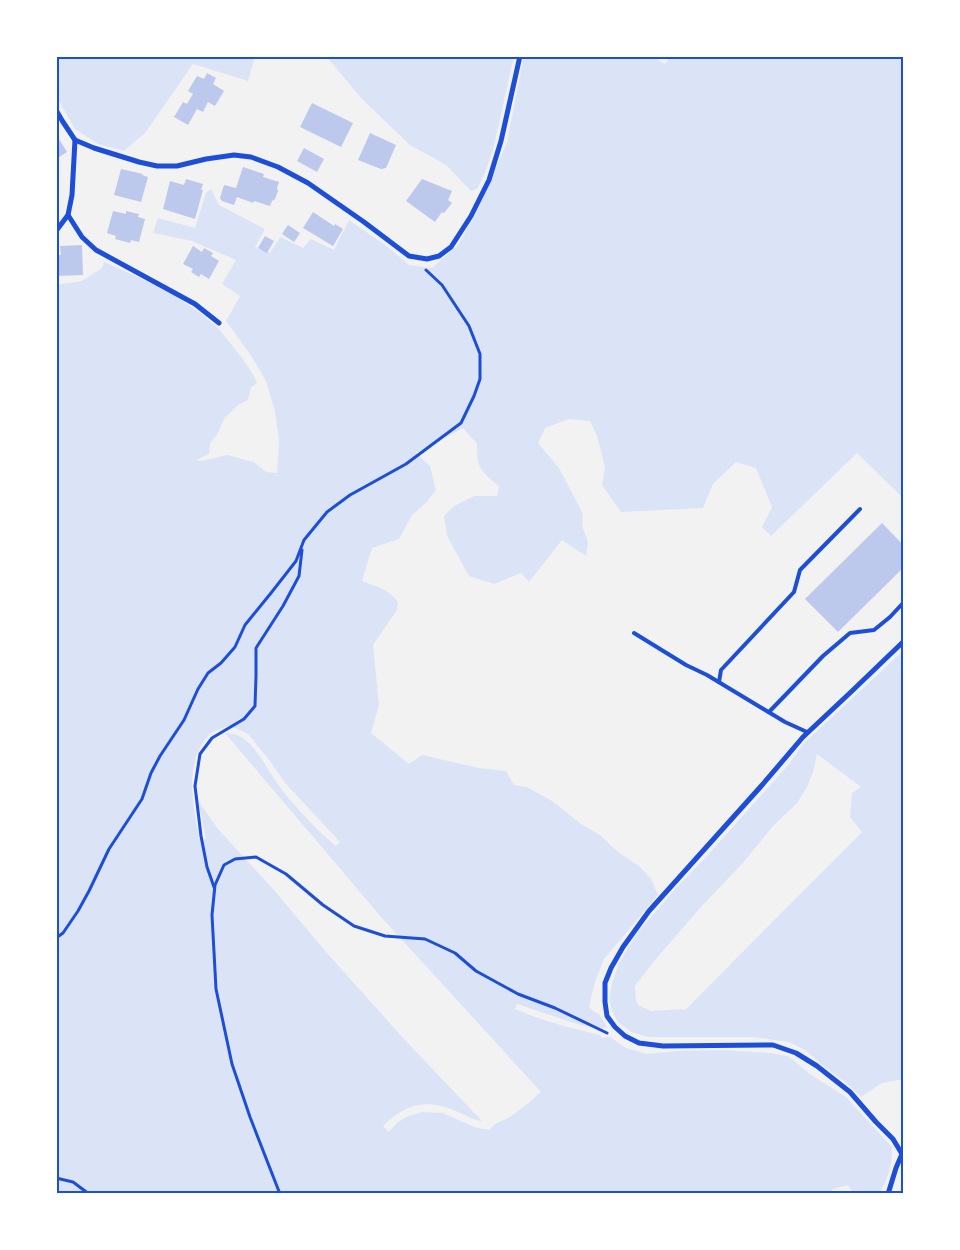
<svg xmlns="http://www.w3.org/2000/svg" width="960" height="1250" font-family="'Playfair Display',serif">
<rect width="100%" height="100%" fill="#f2f2f2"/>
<g fill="#dbe4f7" fill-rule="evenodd">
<polygon points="56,56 255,56 248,81 193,64 145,133 124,151 98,144 75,129 56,96"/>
<polygon points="326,56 514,56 493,150 485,173 477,189 471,191 447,166 432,157 411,146 362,99"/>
<path d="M524,56H652L665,64L671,56H904V499L857,453L771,536L762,527L772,507L756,468L736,462L713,484L703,508L621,512L602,485L605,467L597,436L590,421L569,419L545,428L538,443L559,468L583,514L582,525L588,542L586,556L562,540L529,582L521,573L494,584L469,576L447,536L444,516L454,506L474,496H497L499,486C482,472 476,468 477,444L463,428L416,453L430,466L436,490L426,503L412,515L399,539L372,548L362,581C379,588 386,587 398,602L397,610L373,645L379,705L371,733L409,764L422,755L479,768L506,771L514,785L527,787L552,801L581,824L600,835L618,852L639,866L651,879L658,895L604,959L595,982L589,1007L593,1011L599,1014L607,1027L603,1028L580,1025L517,1004L515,1009C542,1021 571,1028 600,1035L602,1038L611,1037L613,1039L626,1048L647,1054L677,1051L720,1050L771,1053L788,1056L810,1074L846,1097L892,1147C893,1164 888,1179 879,1194H854L848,1185L833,1189L830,1194H56V285L82,281L102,268L104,262C141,278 180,295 211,322C220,329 227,339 234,348C243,359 252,370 257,383L251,387L248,400L238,405L224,419L218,433L210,444L209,454L196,460L202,461L227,455L254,462L266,472L277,473L279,441L275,412L266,381L252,357L226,321L240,296L222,284L236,260L192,241L153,233L158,218L195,228L206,193L211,189L219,205L265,229L255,247L270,253L280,237L303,248L311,239L334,250L349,220L388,247L409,265L432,268L458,245L479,207L507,142ZM226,726L235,728L248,734L269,760L286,784L340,842L336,846C318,831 294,806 280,787C268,771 259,750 243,738C237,734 231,733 225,733L381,917L541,1092L526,1105L508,1118L495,1124L489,1130L474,1127L443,1113L422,1112L406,1117L397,1123L389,1132L383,1126C406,1103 428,1098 458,1112C467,1116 472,1119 483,1122L404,1039L327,953L273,889L218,829L198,801L206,839L200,840C193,808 182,757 212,733C216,730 221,729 226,726Z"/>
<path d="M904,650V1079L882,1083L861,1097L845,1082L823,1066L805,1050L789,1042L752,1037H649L631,1032L618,1022L612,1011L609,999L612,983L619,963L638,932L675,889L706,857L789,764L803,744ZM817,754L861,787L852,793L850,817L862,832L686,1009L651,1011L638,1005L636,1000L635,986L656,959L700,908L742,864L774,825L797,803L807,787L813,772Z"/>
</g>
<g fill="#bdc9ec">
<polygon points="207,73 216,78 213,84 224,91 215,106 208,102 203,112 197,109 188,125 174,117 183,102 187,104 193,94 188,91 197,76 204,79"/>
<polygon points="312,103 353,123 341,147 300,127"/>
<polygon points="370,133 396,145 386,168 381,169 358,160"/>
<polygon points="59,139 67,152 56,159 56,141"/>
<polygon points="304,148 324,159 317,172 297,161"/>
<polygon points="243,167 264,174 263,177 279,182 277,188 278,191 275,199 272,201 270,206 254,201 253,203 237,197 234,205 222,201 220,198 224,185 236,188"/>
<polygon points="121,169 143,174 142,175 148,177 141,202 114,195"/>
<polygon points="186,179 203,184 201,190 203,190 195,219 163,209 170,181 184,185"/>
<polygon points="422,179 452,191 448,200 452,203 444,213 442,212 435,222 406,201"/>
<polygon points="113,211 126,214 126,211 139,214 138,217 145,219 139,242 131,240 130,243 115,239 116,236 107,233"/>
<polygon points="313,212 334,226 335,224 343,229 333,246 303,228"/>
<polygon points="288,225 300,233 294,242 282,234"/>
<polygon points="265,236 274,241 267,253 258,248"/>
<polygon points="82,245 83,275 56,276 56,255 61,255 60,246"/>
<polygon points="193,246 202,252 204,248 213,253 211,256 219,261 209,279 201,274 199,277 191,272 193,269 183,264"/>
<polygon points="882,523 904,546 904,567 838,632 805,599"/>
</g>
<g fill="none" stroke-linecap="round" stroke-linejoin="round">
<g stroke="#1d4ed8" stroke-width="3">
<polyline points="214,887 207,867 201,836 195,786 200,754 212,738 244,719 255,706 256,676 256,648 283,606 299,576 302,550"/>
<polyline points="56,938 63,933 78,911 89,891 109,849 142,799 151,773 160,756 184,720 198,689 208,673 221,663 235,647 245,625 271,593 296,561 304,540 327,512 350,495 406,464 461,423 474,396 480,379 480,354 469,326 442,285 426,270"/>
<polyline points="56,1178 73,1182 89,1194"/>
<polyline points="280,1194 250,1117 232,1064 216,989 212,915 215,885 224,865 235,859 256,857 286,874 323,905 354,926 385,936 425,939 455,953 476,971 518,994 555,1008 607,1033"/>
</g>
<g stroke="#1d4ed8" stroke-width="4">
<polyline points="634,633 686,665 707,675 785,722 807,732"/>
<polyline points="719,682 721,670 794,592 800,570 860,509"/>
<polyline points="769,712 823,656 850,633 874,630 890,617 904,602"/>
</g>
<g stroke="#1d4ed8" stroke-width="5">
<polyline points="56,110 63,122 75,140 94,148 139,162 157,166 177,166 206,159 234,155 251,157 278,167 308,183 364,222 409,256 427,259 439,256 451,247 471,216 489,180 501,141 520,56"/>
<polyline points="68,215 82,237 96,250 195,304 219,323"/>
<polyline points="56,231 68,215 72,195 75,140"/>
<polyline points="888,1194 896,1168 902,1154 893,1139 876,1122 850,1092 817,1066 796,1053 773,1045 663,1046 639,1043 625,1036 615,1027 607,1016 605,1002 605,983 611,968 623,947 649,911 763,784 803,737 852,691 904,641"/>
</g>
</g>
<rect width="960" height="1250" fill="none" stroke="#ffffff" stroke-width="115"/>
<rect x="58" y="58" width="844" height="1134" fill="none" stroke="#1d4ed8" stroke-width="2"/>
</svg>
